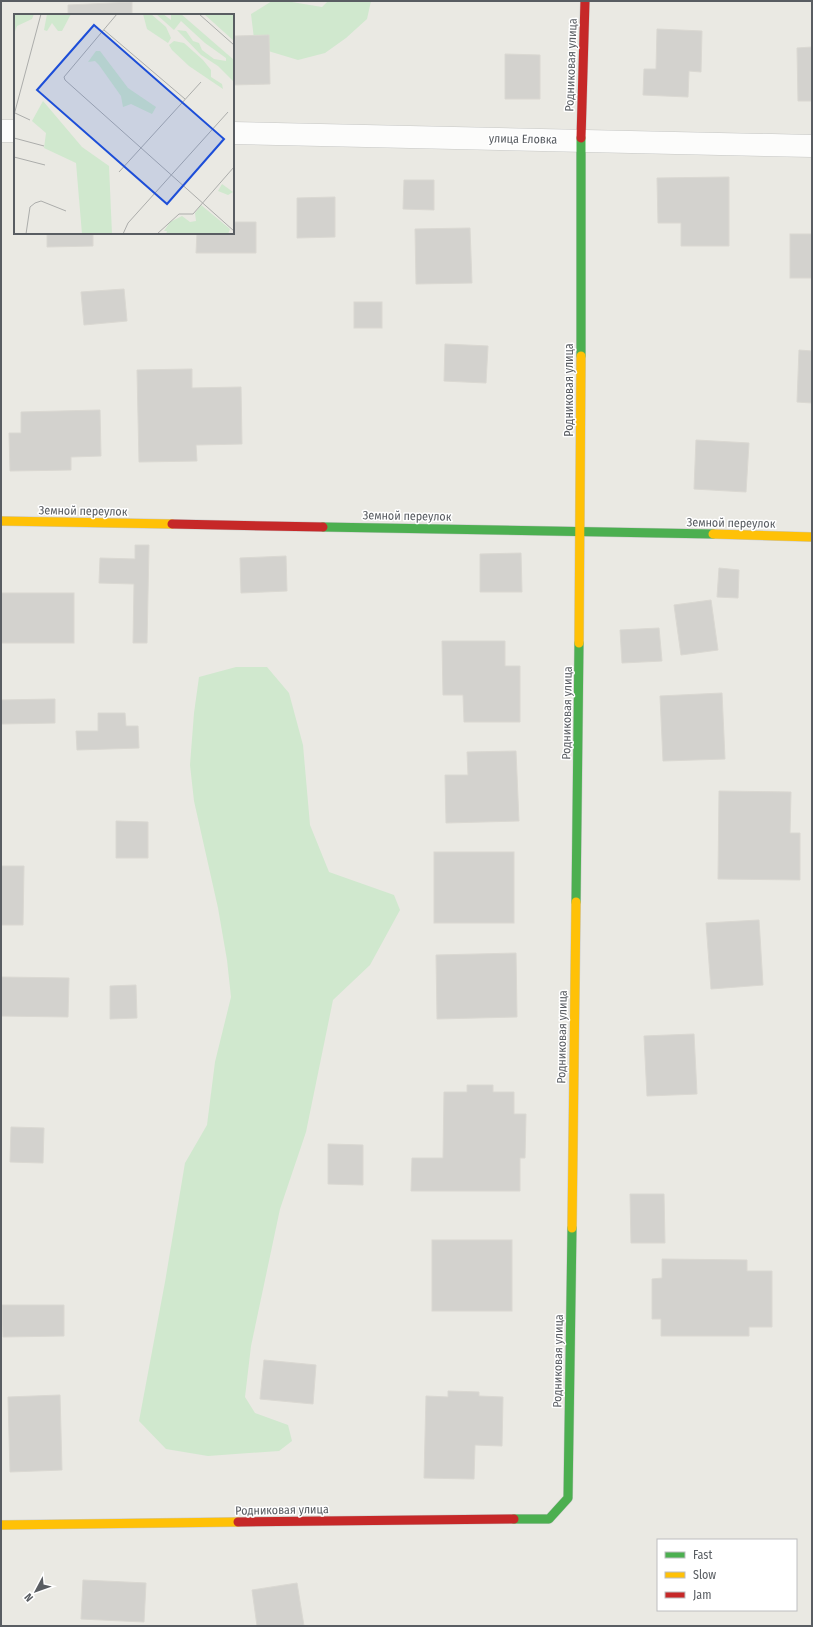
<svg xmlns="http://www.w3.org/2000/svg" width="813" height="1627" font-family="'Fira Sans Condensed',sans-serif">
<rect width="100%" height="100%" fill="#eae9e3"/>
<g fill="#d0e8ce">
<polygon points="272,1 286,1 322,7 328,1 371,1 367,19 346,38 325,53 298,60 255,47 251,14"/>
<polygon points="236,667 267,667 289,693 303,745 310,825 329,872 394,895 400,910 370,965 333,1000 306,1132 280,1209 251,1346 245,1397 255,1413 288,1425 292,1441 279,1451 208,1456 166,1449 139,1421 165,1282 185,1163 207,1125 215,1062 231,997 227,960 218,908 194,801 190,765 194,713 199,677"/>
</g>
<g fill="#d3d2ce" stroke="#dad8d2">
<polygon points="132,2 132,15 68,15 68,5"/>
<polygon points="657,29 702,31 701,72 689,71 688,97 643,95 644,69 656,69"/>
<polygon points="269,35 270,84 233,85 235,36"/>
<polygon points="812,47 812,101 798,101 797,48"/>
<polygon points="505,54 540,55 540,99 505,99"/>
<polygon points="729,177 729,246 681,246 681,223 658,223 657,178"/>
<polygon points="404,180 434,180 434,210 403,209"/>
<polygon points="335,197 335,237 297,238 297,198"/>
<polygon points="233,222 256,222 256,253 196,253 197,233 233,233"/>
<polygon points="470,228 472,283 416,284 415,229"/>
<polygon points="47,233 93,233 93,246 47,247"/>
<rect x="790" y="234" width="22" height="44"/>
<polygon points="124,289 127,321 84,325 81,292"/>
<rect x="354" y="302" width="28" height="26"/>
<polygon points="445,344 488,346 486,383 444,381"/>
<polygon points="799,350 812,351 812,403 797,402"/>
<polygon points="192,369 192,388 241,387 242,444 196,445 197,461 139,462 137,370"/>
<polygon points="100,410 101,456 71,457 71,470 10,471 9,433 21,433 21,412"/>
<polygon points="696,440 749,443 746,492 694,489"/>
<polygon points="135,545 149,545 147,643 133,643 134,584 99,583 100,558 135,559"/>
<polygon points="521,553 522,592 480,592 480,554"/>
<polygon points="286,556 287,591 241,593 240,558"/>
<polygon points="719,568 739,570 738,598 717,597"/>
<rect x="1" y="593" width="73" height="50"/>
<polygon points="711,600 718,650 681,655 674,605"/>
<polygon points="659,628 662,661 622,663 620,630"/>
<polygon points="442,641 505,641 505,666 520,666 520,722 464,722 463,695 443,695"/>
<polygon points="722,693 725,759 663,761 660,696"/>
<polygon points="55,699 55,723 1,724 1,700"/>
<polygon points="98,713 125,713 126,726 138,726 139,748 77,750 76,731 98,731"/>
<polygon points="516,751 519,821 446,823 445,775 468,775 467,752"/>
<polygon points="719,791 791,792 790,833 800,833 800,880 718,879"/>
<polygon points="116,821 148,822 148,858 116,858"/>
<rect x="434" y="852" width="80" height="71"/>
<polygon points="1,866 24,866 23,925 1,925"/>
<polygon points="759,920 763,985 711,989 706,923"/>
<polygon points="516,953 517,1017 437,1019 436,955"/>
<polygon points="1,977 69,978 68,1017 1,1016"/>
<polygon points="136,985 137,1018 110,1019 110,986"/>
<polygon points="694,1034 697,1094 647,1096 644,1036"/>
<polygon points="467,1085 493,1085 493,1092 514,1092 514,1114 526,1114 525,1158 520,1158 520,1191 411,1191 412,1158 443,1158 444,1092 467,1092"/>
<polygon points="11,1127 44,1128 43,1163 10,1162"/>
<polygon points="328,1144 363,1145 363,1185 328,1184"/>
<polygon points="630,1194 664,1194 665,1243 631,1243"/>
<rect x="432" y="1240" width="80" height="71"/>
<polygon points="662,1259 747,1260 747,1271 772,1271 772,1327 749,1327 749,1336 661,1336 661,1319 652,1319 652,1279 662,1278"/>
<polygon points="2,1305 64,1305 64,1336 3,1337"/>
<polygon points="264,1360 316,1365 313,1404 260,1399"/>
<polygon points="448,1391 479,1392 479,1396 503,1397 502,1446 475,1445 474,1479 424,1478 426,1396 448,1397"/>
<polygon points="60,1395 62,1470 10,1472 8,1397"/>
<polygon points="83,1580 146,1583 144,1622 81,1619"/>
<polygon points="297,1583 304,1626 257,1626 252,1590"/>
</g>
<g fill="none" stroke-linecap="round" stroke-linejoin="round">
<defs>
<g id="street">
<polyline points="1,131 15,131"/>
<polyline points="233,133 812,146"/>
</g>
<g id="fast">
<polyline points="581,356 581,138"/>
<polyline points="323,527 713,534"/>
<polyline points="576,902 579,643"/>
<polyline points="514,1519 549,1519 568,1498 572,1228"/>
</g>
<g id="slow">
<polyline points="1,521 172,524"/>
<polyline points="713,534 812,537"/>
<polyline points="579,643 581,356"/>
<polyline points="572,1228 576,902"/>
<polyline points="1,1525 238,1522"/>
</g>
<g id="jam">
<polyline points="581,138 585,1"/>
<polyline points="172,524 323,527"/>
<polyline points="238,1522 514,1519"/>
</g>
</defs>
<use href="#street" stroke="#c6c7c5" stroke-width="23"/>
<use href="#fast" stroke="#c7c8c7" stroke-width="10"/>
<use href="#slow" stroke="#c7c8c7" stroke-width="10"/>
<use href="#jam" stroke="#c7c8c7" stroke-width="10"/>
<use href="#street" stroke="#fcfcfb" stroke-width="22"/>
<use href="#fast" stroke="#4caf50" stroke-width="9"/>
<use href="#slow" stroke="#ffc107" stroke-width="9"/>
<use href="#jam" stroke="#c62828" stroke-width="9"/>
</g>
<g text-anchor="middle" stroke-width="3" stroke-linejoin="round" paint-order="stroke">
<g font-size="12" fill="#595d62" stroke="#fff">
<text transform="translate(571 65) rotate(-88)" y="4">Родниковая улица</text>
<text transform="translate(523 139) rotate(1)" y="4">улица Еловка</text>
<text transform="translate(569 390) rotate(-90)" y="4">Родниковая улица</text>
<text transform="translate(83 511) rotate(1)" y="4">Земной переулок</text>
<text transform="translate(407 516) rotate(1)" y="4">Земной переулок</text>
<text transform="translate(731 523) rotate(1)" y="4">Земной переулок</text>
<text transform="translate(567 713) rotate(-89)" y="4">Родниковая улица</text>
<text transform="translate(562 1037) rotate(-89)" y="4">Родниковая улица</text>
<text transform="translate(558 1361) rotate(-89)" y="4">Родниковая улица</text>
<text transform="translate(282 1510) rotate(-1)" y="4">Родниковая улица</text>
</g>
</g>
<g transform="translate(14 14)">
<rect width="220" height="220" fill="#eae9e3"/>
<path d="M0,0H20L18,5L3,12L0,20ZM33,0H57L48,17H44L38,9L33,17L30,16ZM129,0H137L152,13L157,24L154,29L133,15ZM142,0H149L157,6V0H167L205,33L220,46V68L204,52L187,41L163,16L172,17L179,27L185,29L188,36L200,45L212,47V44L191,29L167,7L160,16ZM190,0H220V27ZM160,27L170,29L189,46L197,56V63L208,70L209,75L175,52L158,36L155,31ZM82,37H86L114,74L139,91L142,93L138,100L117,90L109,93L107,82L85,51L81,47L74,48ZM29,87L68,133L95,152L98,220H68L62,149L30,134L32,119L18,107ZM208,170L219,178L214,181L204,177ZM187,191L216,215L214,220H152L153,217H150L156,208L168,202L176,208L182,207L181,199Z" fill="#d0e8ce"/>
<path fill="none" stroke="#acadab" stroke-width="1" d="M103,0L50,63L51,66L220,217M185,0L220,31M90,16L171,85M1,99L16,106M0,101L27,0M0,124L30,132M0,143L31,151M105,158L187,68M12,220L16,193L21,189L27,187L52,197M109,220L114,209L214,98M143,220L165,200H179L220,153"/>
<path fill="#1d4ed8" fill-opacity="0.15" stroke="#1d4ed8" stroke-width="2" d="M80,11L210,125L153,190L23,76Z"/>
<rect width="220" height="220" fill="none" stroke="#595d62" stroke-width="2"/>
</g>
<rect width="813" height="1627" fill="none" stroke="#595d62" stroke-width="4"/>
<rect x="657" y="1539" width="140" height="72" fill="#ffffff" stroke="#bdbec0"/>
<rect x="665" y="1552" width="20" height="6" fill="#4caf50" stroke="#bdbec0"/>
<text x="693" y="1559" font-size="12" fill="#595d62">Fast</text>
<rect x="665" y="1572" width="20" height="6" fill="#ffc107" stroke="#bdbec0"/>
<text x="693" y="1579" font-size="12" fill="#595d62">Slow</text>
<rect x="665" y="1592" width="20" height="6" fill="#c62828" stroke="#bdbec0"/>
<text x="693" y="1599" font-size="12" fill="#595d62">Jam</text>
<g transform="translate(36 1591) rotate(229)" stroke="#ffffff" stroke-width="3" paint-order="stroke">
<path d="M0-3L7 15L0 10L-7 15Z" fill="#595d62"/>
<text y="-6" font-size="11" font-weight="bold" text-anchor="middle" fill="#595d62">N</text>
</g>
</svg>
